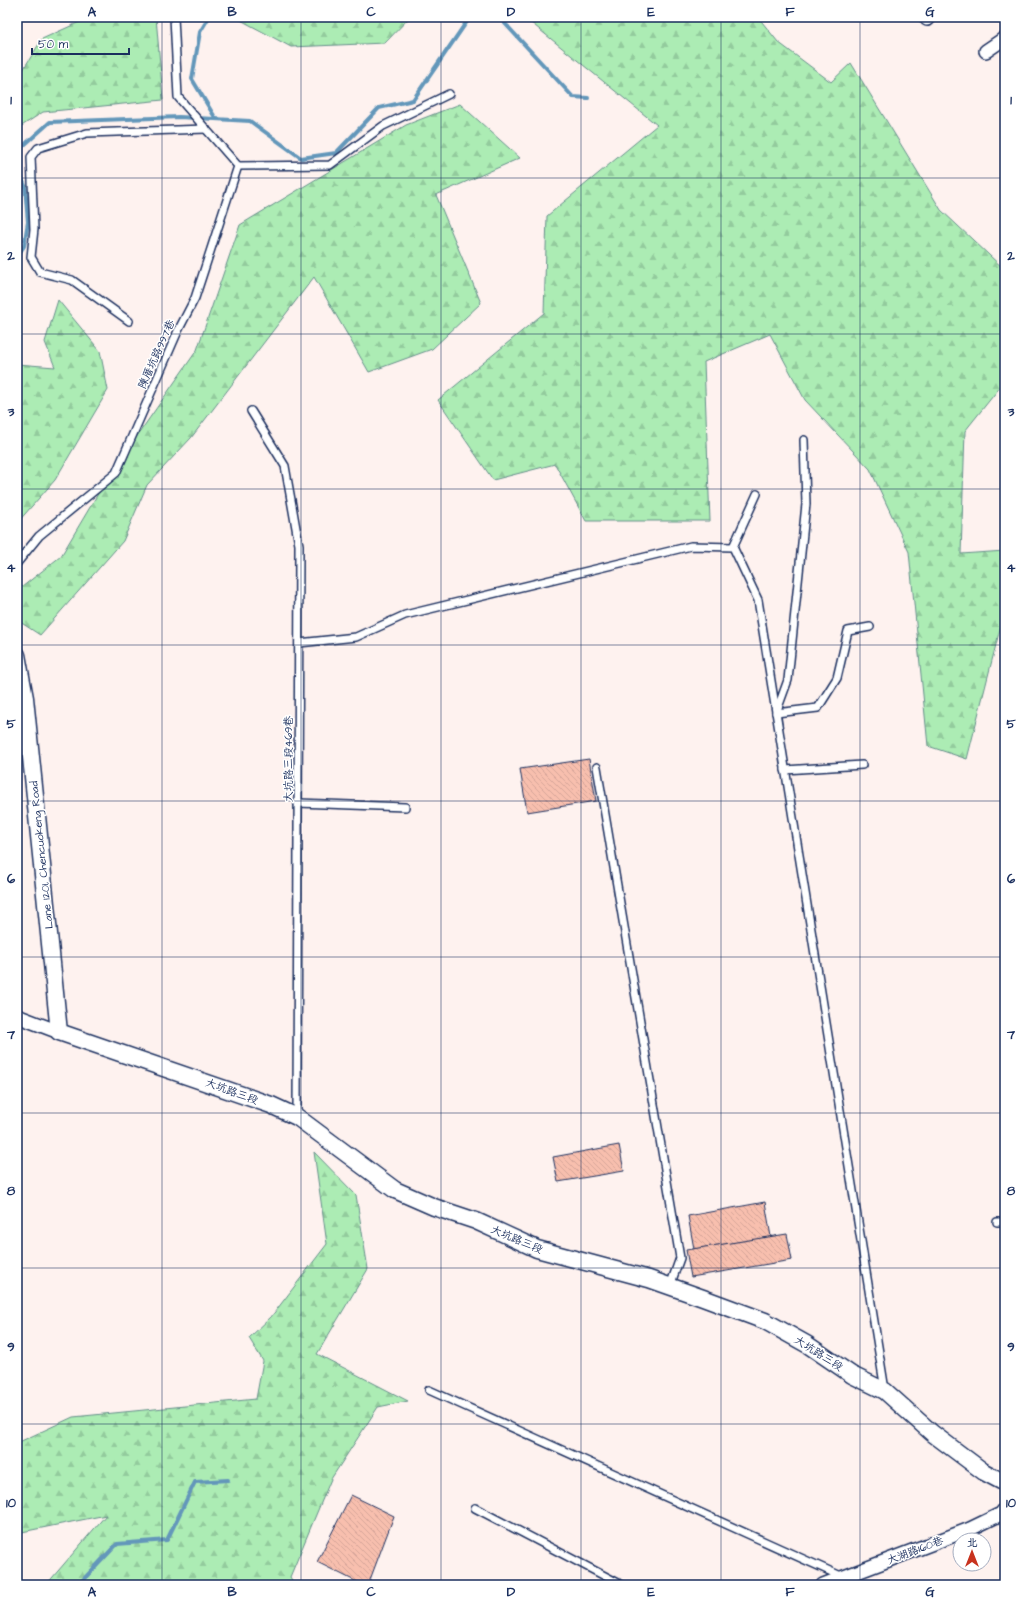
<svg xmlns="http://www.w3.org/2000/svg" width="1022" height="1602" font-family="'Architects Daughter','LXGW WenKai TC',sans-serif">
<defs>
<pattern id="forest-firs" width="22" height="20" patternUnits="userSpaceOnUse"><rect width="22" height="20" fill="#acecb4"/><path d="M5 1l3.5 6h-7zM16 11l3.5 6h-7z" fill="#93cb9d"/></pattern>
<pattern id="building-back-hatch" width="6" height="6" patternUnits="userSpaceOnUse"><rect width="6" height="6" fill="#f8bfae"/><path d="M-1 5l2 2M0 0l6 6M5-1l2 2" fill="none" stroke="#d4a498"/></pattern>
</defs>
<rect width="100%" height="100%" fill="#fef2ef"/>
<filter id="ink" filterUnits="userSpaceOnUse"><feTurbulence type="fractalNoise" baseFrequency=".025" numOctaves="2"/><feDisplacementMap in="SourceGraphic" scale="8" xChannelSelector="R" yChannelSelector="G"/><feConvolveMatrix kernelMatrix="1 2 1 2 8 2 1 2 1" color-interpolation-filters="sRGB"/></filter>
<g filter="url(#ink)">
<g fill="url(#forest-firs)" stroke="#648e89">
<polygon points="85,17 156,17 163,100 43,112 17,129 17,76 21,73 42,39 84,20"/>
<polygon points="235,17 410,17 385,43 291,47"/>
<polygon points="524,17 758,17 778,42 831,82 851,63 941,210 1005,270 1005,381 965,431 961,554 1005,551 1005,609 967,759 928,746 909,552 870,469 805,400 770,334 704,362 710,521 586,521 555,464 493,480 438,400 544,313 547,216 657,125"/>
<polygon points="460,104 520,158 436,195 481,303 432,349 369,372 314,277 191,438 147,485 123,541 40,635 17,620 17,591 61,556 105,482 197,350 240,225 406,125"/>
<polygon points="58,300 100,351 108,390 55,480 17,523 17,364 55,367 45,342"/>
<polygon points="314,1152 356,1195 368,1269 317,1354 408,1401 378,1407 331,1479 290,1577 295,1585 46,1585 106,1515 17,1533 17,1443 73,1417 256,1399 263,1361 249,1338 271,1317 327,1244"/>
</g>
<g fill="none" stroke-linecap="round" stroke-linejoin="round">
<g stroke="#6497ba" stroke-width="4">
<polyline points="209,17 200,32 192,79 216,119"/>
<polyline points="499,17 573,97 588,98"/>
<polyline points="17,166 22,147 50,122 179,117 250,121 301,158 336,153 379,108 413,100 470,17"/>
<polyline points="17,167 25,186 28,222 24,246 17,256"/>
<polyline points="53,1585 81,1582 117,1544 167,1540 195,1482 228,1480"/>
</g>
</g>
<g fill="url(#building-back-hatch)" stroke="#1b2f5e">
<polygon points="589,759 596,801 527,812 520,769"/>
<polygon points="619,1145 624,1171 558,1182 553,1157"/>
<polygon points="765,1202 771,1237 694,1249 688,1216"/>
<polygon points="787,1234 792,1260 691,1277 686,1250"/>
<polygon points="351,1495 394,1516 368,1585 363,1585 317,1562"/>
</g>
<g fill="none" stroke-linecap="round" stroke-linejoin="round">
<defs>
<g id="service">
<polyline points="238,166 330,165 383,126 449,94"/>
<polyline points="129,321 72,280 40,272 31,257 34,229 31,157 38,148 87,133 206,129"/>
<polyline points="251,411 285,466 299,545 297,1117"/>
<polyline points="804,440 806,504 788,680 776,713 818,708 837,678 848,631 870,627"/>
<polyline points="733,547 757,494"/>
<polyline points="17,563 39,536 116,473 178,331 195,298 238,166 178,97 174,17"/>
<polyline points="299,643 356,637 405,615 691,546 733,547 758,600 885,1390"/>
<polyline points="597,767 680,1258 670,1286"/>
<polyline points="785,770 862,765"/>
<polyline points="298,803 405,807"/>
<polyline points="997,1222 1005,1222"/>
<polyline points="429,1390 843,1577"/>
<polyline points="475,1508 622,1585"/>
</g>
<g id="minor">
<polyline points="926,17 927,19"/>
<polyline points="986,51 1005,38"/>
<polyline points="17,1016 59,1032"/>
<polyline points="823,1585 970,1529 1001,1514 1005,1509"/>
</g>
<polyline id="tertiary" points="17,655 25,698 59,1032 271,1105 297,1117 395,1190 434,1207 476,1221 537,1249 649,1279 703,1298 765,1321 808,1345 852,1375 885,1391 932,1433 984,1472 1005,1483"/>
</defs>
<use href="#service" stroke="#1b2f5e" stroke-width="10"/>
<use href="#minor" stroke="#1b2f5e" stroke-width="16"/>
<use href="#tertiary" stroke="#1b2f5e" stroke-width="19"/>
<use href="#service" stroke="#fff" stroke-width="7"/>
<use href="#minor" stroke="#fff" stroke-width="13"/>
<use href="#tertiary" stroke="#fff" stroke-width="16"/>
</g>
</g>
<path fill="none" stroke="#1b2f5e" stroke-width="1" stroke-opacity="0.55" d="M162,17V1585M301,17V1585M441,17V1585M581,17V1585M721,17V1585M860,17V1585M17,178H1005M17,334H1005M17,489H1005M17,645H1005M17,801H1005M17,957H1005M17,1113H1005M17,1268H1005M17,1424H1005"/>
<g text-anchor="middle" stroke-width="3" stroke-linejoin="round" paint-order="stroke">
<g font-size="11" fill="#1b2f5e" stroke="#fff">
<text transform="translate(156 354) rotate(-66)" y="4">陳厝坑路997巷</text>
<text transform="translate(288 759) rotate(-90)" y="4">大坑路三段469巷</text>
<text transform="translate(41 855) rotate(-96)" y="4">Lane 1201, Chencuokeng Road</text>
<text transform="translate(232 1091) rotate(20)" y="4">大坑路三段</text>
<text transform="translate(517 1239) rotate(23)" y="4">大坑路三段</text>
<text transform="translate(819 1353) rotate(32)" y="4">大坑路三段</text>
<text transform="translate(915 1550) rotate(-21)" y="4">大湖路160巷</text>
</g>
</g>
<rect width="1022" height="1602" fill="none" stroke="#fff" stroke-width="44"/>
<g transform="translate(972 1552)"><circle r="19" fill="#ffffff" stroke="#a4acbf"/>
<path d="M0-3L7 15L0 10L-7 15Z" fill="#c8321e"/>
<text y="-6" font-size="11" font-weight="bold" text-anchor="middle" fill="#1b2f5e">北</text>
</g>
<path d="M32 48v6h97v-6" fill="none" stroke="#1b2f5e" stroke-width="2"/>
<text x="38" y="48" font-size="12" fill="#1b2f5e" stroke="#ffffff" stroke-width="3" paint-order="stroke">50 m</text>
<rect x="22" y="22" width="978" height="1558" fill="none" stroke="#1b2f5e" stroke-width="1.5"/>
<g font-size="13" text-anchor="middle" font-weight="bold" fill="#1b2f5e">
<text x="92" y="16">A</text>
<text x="232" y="16">B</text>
<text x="371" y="16">C</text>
<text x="511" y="16">D</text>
<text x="651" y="16">E</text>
<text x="790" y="16">F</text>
<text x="930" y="16">G</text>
<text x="11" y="104">1</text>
<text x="1011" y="104">1</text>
<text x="11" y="260">2</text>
<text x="1011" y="260">2</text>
<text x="11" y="416">3</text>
<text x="1011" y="416">3</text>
<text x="11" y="572">4</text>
<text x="1011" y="572">4</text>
<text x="11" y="728">5</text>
<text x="1011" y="728">5</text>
<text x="11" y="883">6</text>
<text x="1011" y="883">6</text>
<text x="11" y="1039">7</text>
<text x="1011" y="1039">7</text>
<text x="11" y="1195">8</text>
<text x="1011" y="1195">8</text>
<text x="11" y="1351">9</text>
<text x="1011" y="1351">9</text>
<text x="11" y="1507">10</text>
<text x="1011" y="1507">10</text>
<text x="92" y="1596">A</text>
<text x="232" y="1596">B</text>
<text x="371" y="1596">C</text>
<text x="511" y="1596">D</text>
<text x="651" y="1596">E</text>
<text x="790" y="1596">F</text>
<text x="930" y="1596">G</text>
</g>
</svg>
